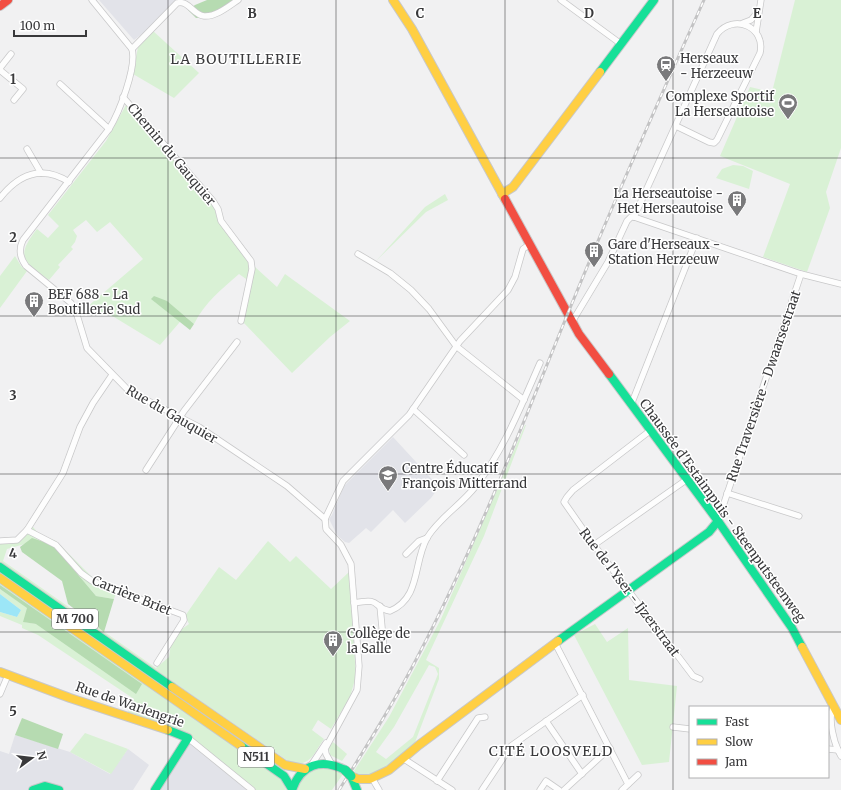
<svg xmlns="http://www.w3.org/2000/svg" width="841" height="790" font-family="Merriweather,serif">
<rect width="100%" height="100%" fill="#f1f1f2"/>
<g fill="#e2e3e9">
<polygon points="99,0 176,0 151,27 134,40"/>
<polygon points="393,437 439,487 431,498 405,523 393,510 371,532 366,528 349,543 345,542 337,535 329,519 332,515 344,486"/>
<polygon points="15,735 70,752 110,774 128,749 149,765 133,790 0,790 0,751 9,754"/>
<polygon points="188,744 192,744 249,790 157,790"/>
</g>
<g fill="#d9f1d5" fill-rule="evenodd">
<polygon points="795,0 841,0 841,148 826,192 830,208 807,272 763,257 790,184 720,156 750,87 772,92"/>
<polygon points="153,31 199,73 174,98 133,74 138,47"/>
<path d="M126,105L131,106L215,209L217,218L251,263L249,281L239,274C221,290 205,302 194,324L185,316L160,345L114,317L87,307L143,259L110,222L97,232L86,220L73,230L77,236L75,242L71,247L73,249L58,265L60,267L49,280C23,261 15,257 37,229L48,238L59,226L48,215L106,141Z"/>
<polygon points="733,165 743,166 753,171 749,189 716,178 722,169"/>
<polygon points="445,194 448,200 426,212 376,261 425,207"/>
<polygon points="15,256 21,266 27,271 0,308 0,276"/>
<polygon points="255,267 277,287 285,274 350,321 330,337 292,373 243,322"/>
<path d="M525,425H526L484,536L426,660L439,668V679L414,745L386,767L373,774L358,775L354,771L389,717L441,619ZM429,665L435,667L438,674L413,737L386,759L376,752L394,727Z"/>
<path d="M28,525L33,527L39,534L56,541L92,577L117,589L114,599L96,596L53,545L25,544L7,549L3,561L156,668L169,657L171,644L182,629L189,624L185,616L219,567L236,580L268,541L290,562L296,556L331,589L349,572L356,676L350,697L331,729L318,720L312,730L324,739C313,754 314,762 294,765L0,563V539H14Z"/>
<polygon points="0,583 282,778 286,790 254,790 196,741 127,714 134,699 38,635 22,628 22,625 0,616 0,612 17,617 21,610 0,594 0,589 28,608 24,622 36,624 28,606 0,585"/>
<polygon points="595,624 607,642 628,628 629,680 677,686 669,762 642,765 574,635"/>
<polygon points="85,733 128,749 111,774 70,752"/>
<polygon points="333,742 347,754 342,761 330,755 329,747"/>
<path d="M328,767L343,774L332,790H296C305,772 309,770 328,767Z"/>
</g>
<g fill="#b6dbb1">
<path d="M207,0H241C228,9 213,18 196,18L188,10L195,5Z"/>
<polygon points="154,296 167,301 194,324 190,330 151,299"/>
<polygon points="32,538 53,545 96,596 114,599 104,632 68,604 62,581 22,552 20,547"/>
<polygon points="0,585 142,684 136,694 36,624 23,622 27,608 0,589"/>
<polygon points="22,718 63,734 58,749 15,735"/>
</g>
<polygon fill="#9ce6f7" points="0,594 21,610 17,617 0,612"/>
<g fill="none" stroke-linecap="round" stroke-linejoin="round">
<defs>
<g id="street">
<path d="M92,0L132,49C137,67 119,113 109,129L23,240C18,250 20,258 26,266L71,303L77,315L87,348L129,391L199,427L287,486L325,519"/>
<polyline points="561,0 621,44"/>
<polyline points="743,23 751,20 757,13"/>
<polyline points="756,32 761,0"/>
<path d="M132,49L177,3C189,0 193,15 204,16C216,17 229,6 238,0"/>
<polyline points="11,54 0,68 1,71 23,89 14,100"/>
<polyline points="60,84 109,129"/>
<polyline points="123,97 213,201 218,209 221,221 251,261 252,269 241,321"/>
<polyline points="27,149 41,173"/>
<path d="M0,198C19,174 42,165 69,182"/>
<path d="M634,217L717,34C734,13 766,27 760,53L717,140L714,143L709,142L676,126"/>
<polyline points="634,217 801,274 841,284"/>
<polyline points="358,254 390,273 411,290 429,309 456,346 524,400"/>
<polyline points="572,322 608,262 627,221 631,217 634,217"/>
<polyline points="112,375 93,403 80,427 63,473 27,530 56,545 81,573 92,581 183,615 184,620 157,663"/>
<polyline points="631,405 697,238"/>
<polyline points="413,409 464,455"/>
<polyline points="651,430 573,490 567,497 564,502 594,545 693,676 700,679"/>
<polyline points="146,470 184,411 237,342"/>
<polyline points="727,493 799,516"/>
<polyline points="718,521 801,274"/>
<polyline points="0,541 17,540 27,530"/>
<polyline points="594,545 686,480"/>
<polyline points="406,554 419,541 427,538"/>
<path d="M354,603C383,597 371,607 390,611C421,598 413,563 427,538C439,518 461,505 475,487C504,450 521,406 540,363"/>
<polyline points="380,606 384,649"/>
<polyline points="555,643 628,784"/>
<polyline points="0,694 8,675"/>
<path d="M834,706C827,718 834,744 841,756"/>
<polyline points="546,721 582,774"/>
<polyline points="673,727 690,729"/>
<polyline points="188,738 252,790"/>
<polyline points="828,749 838,750"/>
<polyline points="404,759 452,790"/>
<polyline points="331,763 326,754 325,749 357,690 359,666 351,564 341,545 326,529 325,519 343,481 409,415 460,341 508,290 515,277 523,249 530,244"/>
<polyline points="312,764 326,743"/>
<polyline points="372,778 379,790"/>
<polyline points="437,781 478,718 485,717"/>
<polyline points="482,790 511,746 583,695"/>
<polyline points="540,790 546,781 559,790"/>
<polyline points="564,790 610,748"/>
<polyline points="622,790 638,775"/>
</g>
<g id="fast">
<polyline points="600,72 654,0"/>
<polyline points="609,374 718,521 792,628 802,647"/>
<polyline points="0,567 172,687"/>
<polyline points="558,641 709,532 718,521"/>
<polyline points="241,746 284,776 292,789"/>
<polyline points="351,776 357,790"/>
<polyline points="33,790 45,786 59,790"/>
<polyline points="155,790 188,738 168,730"/>
<path d="M292,790C301,764 321,758 345,770"/>
</g>
<g id="slow">
<polyline points="393,0 412,29 505,199"/>
<polyline points="502,194 513,187 600,72"/>
<polyline points="0,578 241,746"/>
<polyline points="802,647 841,720"/>
<polyline points="0,672 70,698 168,730"/>
<polyline points="172,687 285,765 305,769"/>
<polyline points="351,776 358,779 370,779 389,770 419,745 558,641"/>
</g>
<g id="jam">
<polyline points="0,6 8,0"/>
<polyline points="505,199 579,334 609,374"/>
</g>
</defs>
<use href="#street" stroke="#c8c8c9" stroke-width="7"/>
<use href="#fast" stroke="#c8c8c9" stroke-width="10"/>
<use href="#slow" stroke="#c8c8c9" stroke-width="10"/>
<use href="#jam" stroke="#c8c8c9" stroke-width="10"/>
<use href="#street" stroke="#fdfdfd" stroke-width="5.5"/>
<use href="#fast" stroke="#16e098" stroke-width="8"/>
<use href="#slow" stroke="#ffcf43" stroke-width="8"/>
<use href="#jam" stroke="#f24e42" stroke-width="8"/>
<defs>
<path id="rail" d="M339,790C367,746 395,701 419,654C476,545 521,428 568,313C611,208 657,104 704,0"/>
</defs>
<use href="#rail" stroke="#c3c3c4" stroke-width="3"/>
<use href="#rail" stroke="#fff" stroke-width="1.5" stroke-dasharray="4.5" stroke-linecap="butt"/>
<defs>
<polyline id="fast-bridge" points="345,770 351,776"/>
</defs>
<use href="#fast-bridge" stroke="#aea79c" stroke-width="10" stroke-linecap="butt"/>
<use href="#fast-bridge" stroke="#16e098" stroke-width="9"/>
</g>
<path fill="none" stroke="#39393b" stroke-width="1" stroke-opacity="0.55" d="M168,0V790M336,0V790M505,0V790M673,0V790M0,158H841M0,316H841M0,474H841M0,632H841"/>
<defs>
<symbol id="station-pin" viewBox="-11 -11 22 30"><path d="M0 17L-7.5 6A9.5 9.5 0 1 1 7.5 6Z" fill="#79797b" stroke="#fff"/><path d="M-3-6H3Q5-6 5-4V2Q5 4 3 4L4.5 6H3L1.5 4h-3L-3 6H-4.5L-3 4Q-5 4-5 2V-4Q-5-6-3-6ZM-3.5-4v3h7v-3ZM-3.5 1v1.5H-2V1ZM2 1v1.5H3.5V1Z" fill="#fff"/></symbol>
<symbol id="stadium-pin" viewBox="-11 -11 22 30"><path d="M0 17L-7.5 6A9.5 9.5 0 1 1 7.5 6Z" fill="#79797b" stroke="#fff"/><path d="M0-5a6.5 5 0 1 0 0 10a6.5 5 0 1 0 0-10ZM-3.5-1.8h7v3.6h-7Z" fill="#fff"/></symbol>
<symbol id="building-pin" viewBox="-11 -11 22 30"><path d="M0 17L-7.5 6A9.5 9.5 0 1 1 7.5 6Z" fill="#79797b" stroke="#fff"/><path d="M-4-6H4V6H1V3H-1V6H-4ZM-2.5-4.3h1.7v1.8h-1.7ZM.8-4.3h1.7v1.8H.8ZM-2.5-1h1.7V.8h-1.7ZM.8-1h1.7V.8H.8Z" fill="#fff"/></symbol>
<symbol id="school-pin" viewBox="-11 -11 22 30"><path d="M0 17L-7.5 6A9.5 9.5 0 1 1 7.5 6Z" fill="#79797b" stroke="#fff"/><path d="M0-5L7-2L0 1L-7-2ZM-4 1L0 2.5L4 1V4Q0 6-4 4Z" fill="#fff"/></symbol>
</defs>
<g fill-rule="evenodd">
<use href="#station-pin" x="655" y="54" width="22" height="30"/>
<use href="#stadium-pin" x="777" y="92" width="22" height="30"/>
<use href="#building-pin" x="726" y="189" width="22" height="30"/>
<use href="#building-pin" x="583" y="240" width="22" height="30"/>
<use href="#building-pin" x="23" y="290" width="22" height="30"/>
<use href="#school-pin" x="377" y="464" width="22" height="30"/>
<use href="#building-pin" x="322" y="629" width="22" height="30"/>
</g>
<g text-anchor="middle" stroke-width="3" stroke-linejoin="round" paint-order="stroke">
<g fill="#fff" stroke="#747476" stroke-width="1">
<rect x="52" y="609" width="46" height="20" rx="3"/>
<rect x="238" y="747" width="36" height="20" rx="3"/>
</g>
<g font-size="12" font-weight="bold" fill="#39393b">
<text x="75" y="623">M 700</text>
<text x="256" y="761">N511</text>
</g>
<g font-size="13" fill="#39393b" stroke="#fff" text-anchor="start">
<text x="680" y="63">Herseaux<tspan x="680" dy="15">- Herzeeuw</tspan></text>
<text x="774" y="101" text-anchor="end">Complexe Sportif<tspan x="774" dy="15">La Herseautoise</tspan></text>
<text x="723" y="198" text-anchor="end">La Herseautoise -<tspan x="723" dy="15">Het Herseautoise</tspan></text>
<text x="608" y="249">Gare d'Herseaux -<tspan x="608" dy="15">Station Herzeeuw</tspan></text>
<text x="48" y="299">BEF 688 - La<tspan x="48" dy="15">Boutillerie Sud</tspan></text>
<text x="402" y="473">Centre Éducatif<tspan x="402" dy="15">François Mitterrand</tspan></text>
<text x="347" y="638">Collège de<tspan x="347" dy="15">la Salle</tspan></text>
</g>
<g font-size="13" fill="#39393b" stroke="#fff">
<text transform="translate(172 154) rotate(50)" y="5">Chemin du Gauquier</text>
<text transform="translate(763 386) rotate(-71)" y="5">Rue Traversière - Dwaarsestraat</text>
<text transform="translate(172 414) rotate(30)" y="5">Rue du Gauquier</text>
<text transform="translate(723 510) rotate(54)" y="5">Chaussée d'Estaimpuis - Steenputsteenweg</text>
<text transform="translate(630 592) rotate(53)" y="5">Rue de l'Yser - Ijzerstraat</text>
<text transform="translate(132 595) rotate(22)" y="5">Carrière Briet</text>
<text transform="translate(130 704) rotate(19)" y="5">Rue de Warlengrie</text>
</g>
<g font-size="14" letter-spacing="1" fill="#39393b" stroke="#fff">
<text x="236" y="64">LA BOUTILLERIE</text>
<text x="551" y="756">CITÉ LOOSVELD</text>
</g>
</g>
<g font-size="13" text-anchor="middle" font-weight="bold" fill="#39393b" stroke="#fff" stroke-width="3" stroke-linejoin="round" paint-order="stroke">
<text x="252" y="18">B</text>
<text x="420" y="18">C</text>
<text x="589" y="18">D</text>
<text x="757" y="18">E</text>
<text x="13" y="84">1</text>
<text x="13" y="242">2</text>
<text x="13" y="400">3</text>
<text x="13" y="558">4</text>
<text x="13" y="716">5</text>
</g>
<rect x="689" y="706" width="140" height="72" fill="#ffffff" stroke="#b0b0b1"/>
<rect x="697" y="719" width="20" height="6" fill="#16e098" stroke="#b0b0b1"/>
<text x="725" y="726" font-size="12" fill="#39393b">Fast</text>
<rect x="697" y="739" width="20" height="6" fill="#ffcf43" stroke="#b0b0b1"/>
<text x="725" y="746" font-size="12" fill="#39393b">Slow</text>
<rect x="697" y="759" width="20" height="6" fill="#f24e42" stroke="#b0b0b1"/>
<text x="725" y="766" font-size="12" fill="#39393b">Jam</text>
<g transform="translate(32 758) rotate(75)" stroke="#ffffff" stroke-width="3" paint-order="stroke">
<path d="M0-3L7 15L0 10L-7 15Z" fill="#39393b"/>
<text y="-6" font-size="11" font-weight="bold" text-anchor="middle" fill="#39393b">N</text>
</g>
<path d="M14 30v6h72v-6" fill="none" stroke="#39393b" stroke-width="2"/>
<text x="20" y="30" font-size="12" fill="#39393b" stroke="#ffffff" stroke-width="3" paint-order="stroke">100 m</text>
</svg>
